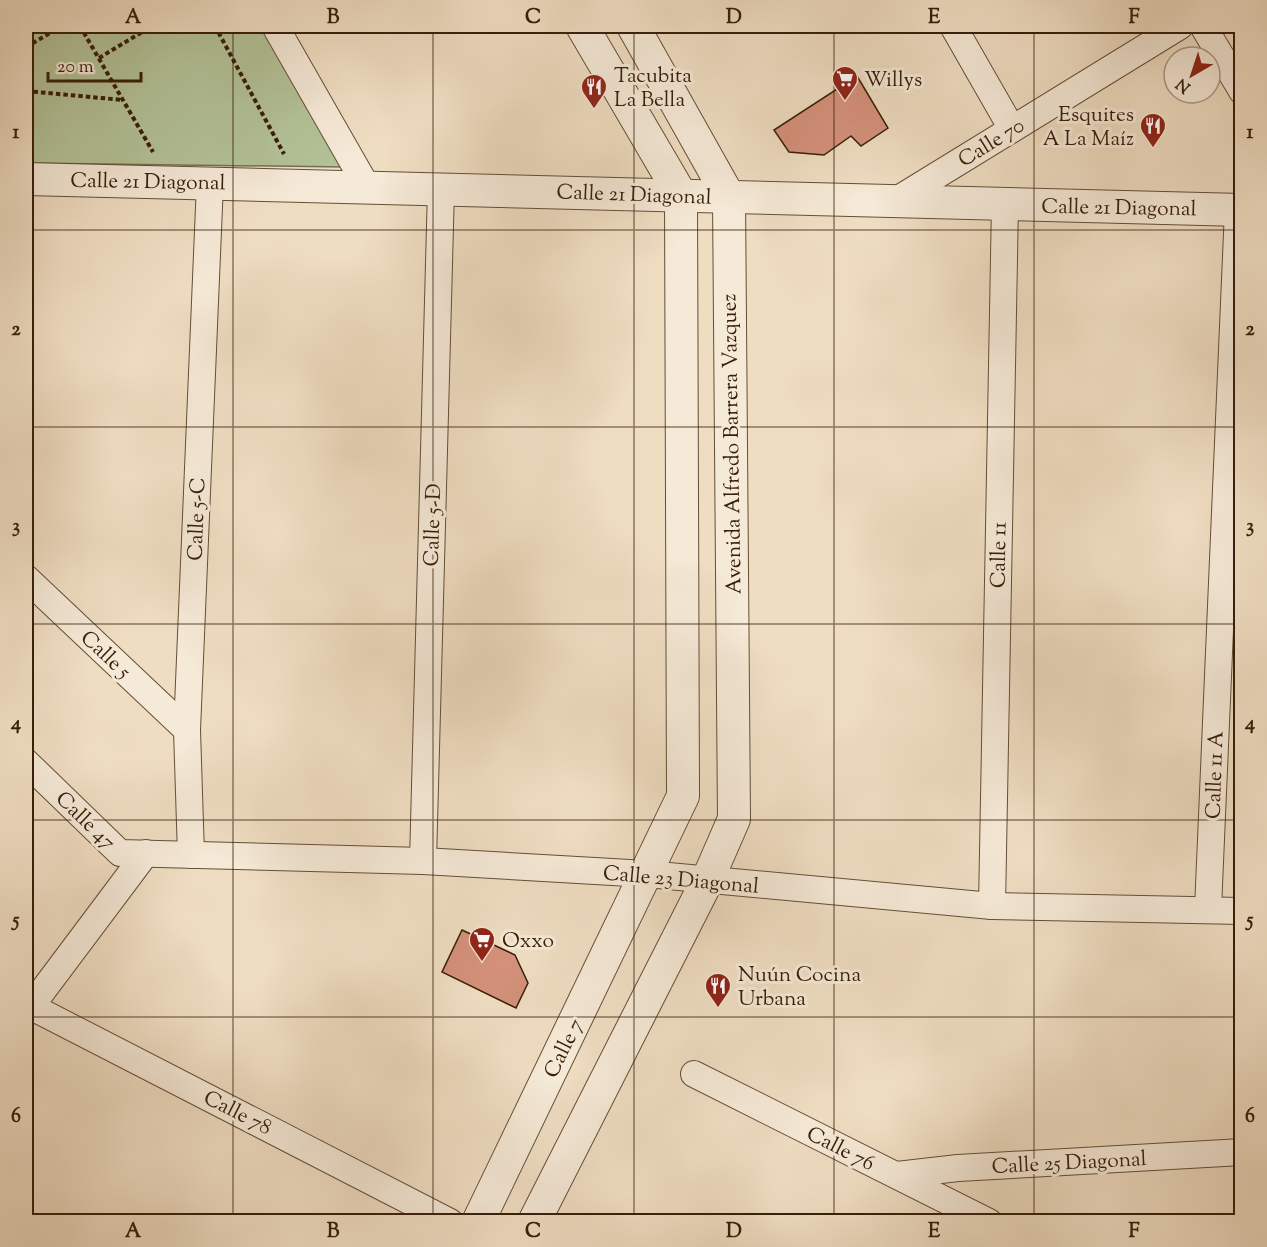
<svg xmlns="http://www.w3.org/2000/svg" width="1267" height="1247" font-family="'Sorts Mill Goudy',serif">
<rect width="100%" height="100%" fill="#efddc2"/>
<filter id="stains"><feTurbulence type="fractalNoise" baseFrequency=".00333" numOctaves="4"/><feColorMatrix values="0 0 0 0 .2 0 0 0 0 .09 0 0 0 0 .02 0 0 0 .5 -.17"/></filter>
<radialGradient id="worn" r=".72"><stop offset=".6" stop-color="#630" stop-opacity="0"/><stop offset="1" stop-color="#630" stop-opacity=".3"/></radialGradient>
<polygon fill="#b3c298" stroke="#757050" stroke-width="1.5" points="26,26 270,26 345,167 26,163"/>
<g fill="#d5917b" stroke="#371e08" stroke-width="1.5">
<polygon points="857,76 888,128 861,146 851,136 824,155 789,152 774,130"/>
<polygon points="462,930 515,955 528,983 516,1008 442,972"/>
</g>
<g fill="none" stroke-linecap="round" stroke-linejoin="round">
<defs>
<g id="minor">
<polyline points="275,26 367,187"/>
<polyline points="953,26 1012,129"/>
<polyline points="1203,26 1242,91"/>
<polyline points="895,201 1180,26"/>
<polyline points="26,578 187,730"/>
<polyline points="26,762 120,853 423,861 647,874 992,906 1242,911"/>
<polyline points="191,855 187,730 210,183"/>
<polyline points="423,861 441,189"/>
<polyline points="992,906 1005,204"/>
<polyline points="1208,909 1238,210"/>
<polyline points="26,1004 450,1222"/>
<polyline points="26,1013 146,853"/>
<polyline points="694,1074 989,1222"/>
<polyline points="897,1175 958,1168 1242,1152"/>
</g>
<g id="tertiary">
<polyline points="26,179 1242,210"/>
<polyline points="478,1222 683,796 681,195 582,26"/>
<polyline points="534,1222 707,881 734,819 729,197 633,26"/>
</g>
</defs>
<use href="#minor" stroke="#654e36" stroke-width="28"/>
<use href="#tertiary" stroke="#654e36" stroke-width="34"/>
<g stroke="#371e08" stroke-width="4" stroke-dasharray="4.5 3" stroke-linecap="butt">
<polyline points="80,26 153,152"/>
<polyline points="215,26 284,154"/>
<polyline points="26,47 62,26"/>
<polyline points="99,58 152,26"/>
<polyline points="26,91 123,100"/>
</g>
<use href="#minor" stroke="#f5e9d7" stroke-width="26"/>
<use href="#tertiary" stroke="#f5e9d7" stroke-width="32"/>
</g>
<path fill="none" stroke="#371e08" stroke-width="1.5" stroke-opacity="0.55" d="M233,26V1222M433,26V1222M634,26V1222M834,26V1222M1034,26V1222M26,230H1242M26,427H1242M26,624H1242M26,820H1242M26,1017H1242"/>
<defs>
<symbol id="supermarket-pin" viewBox="-11 -11 22 30"><path d="M0 17L-7.5 6A9.5 9.5 0 1 1 7.5 6Z" fill="#8f2418" stroke="#f5e9d7"/><path d="M-6-5.5h2.5l.6 2H6L4.5 2H-2.5L-4.4-4H-6ZM-1.5 3.2a1.3 1.3 0 1 0 .1 0ZM3 3.2a1.3 1.3 0 1 0 .1 0Z" fill="#fff"/></symbol>
<symbol id="restaurant-pin" viewBox="-11 -11 22 30"><path d="M0 17L-7.5 6A9.5 9.5 0 1 1 7.5 6Z" fill="#8f2418" stroke="#f5e9d7"/><path d="M-5-6h1v4h1v-4h1v4h1v-4h1v5L-1.5 .5V6h-2V.5L-5-1ZM5-6V6H3V1.5H1.5Q1.5-4 5-6Z" fill="#fff"/></symbol>
</defs>
<g fill-rule="evenodd">
<use href="#supermarket-pin" x="830" y="64" width="30" height="40"/>
<use href="#restaurant-pin" x="579" y="72" width="30" height="40"/>
<use href="#restaurant-pin" x="1138" y="111" width="30" height="40"/>
<use href="#supermarket-pin" x="467" y="925" width="30" height="40"/>
<use href="#restaurant-pin" x="703" y="971" width="30" height="40"/>
</g>
<g text-anchor="middle" stroke-width="6" stroke-linejoin="round" paint-order="stroke">
<g font-size="21" fill="#371e08" stroke="#f5e9d7" text-anchor="start">
<text x="614" y="82">Tacubita<tspan x="614" dy="24">La Bella</tspan></text>
<text x="864" y="86">Willys</text>
<text x="1134" y="121" text-anchor="end">Esquites<tspan x="1134" dy="24">A La Maíz</tspan></text>
<text x="502" y="947">Oxxo</text>
<text x="738" y="981">Nuún Cocina<tspan x="738" dy="24">Urbana</tspan></text>
</g>
<g font-size="21" fill="#371e08" stroke="#f5e9d7">
<text transform="translate(991 142) rotate(-32)" y="7">Calle 70</text>
<text transform="translate(148 181) rotate(1)" y="7">Calle 21 Diagonal</text>
<text transform="translate(634 194) rotate(2)" y="7">Calle 21 Diagonal</text>
<text transform="translate(1119 207) rotate(1)" y="7">Calle 21 Diagonal</text>
<text transform="translate(731 444) rotate(-91)" y="7">Avenida Alfredo Barrera Vazquez</text>
<text transform="translate(196 519) rotate(-88)" y="7">Calle 5-C</text>
<text transform="translate(432 525) rotate(-88)" y="7">Calle 5-D</text>
<text transform="translate(998 555) rotate(-89)" y="7">Calle 11</text>
<text transform="translate(106 654) rotate(43)" y="7">Calle 5</text>
<text transform="translate(1214 775) rotate(-88)" y="7">Calle 11 A</text>
<text transform="translate(86 820) rotate(44)" y="7">Calle 47</text>
<text transform="translate(681 879) rotate(5)" y="7">Calle 23 Diagonal</text>
<text transform="translate(563 1048) rotate(-64)" y="7">Calle 7</text>
<text transform="translate(238 1112) rotate(27)" y="7">Calle 78</text>
<text transform="translate(841 1148) rotate(27)" y="7">Calle 76</text>
<text transform="translate(1069 1162) rotate(-3)" y="7">Calle 25 Diagonal</text>
</g>
</g>
<rect width="1267" height="1247" fill="none" stroke="#efddc2" stroke-width="66"/>
<g transform="translate(1192 75) rotate(219)"><circle r="28" fill="#f5e9d7" stroke="#a99884" stroke-width="1.5"/>
<path d="M0-4.5L10 22L0 15L-10 22Z" fill="#8f2418"/>
<text y="-9" font-size="16" font-weight="bold" text-anchor="middle" fill="#371e08">N</text>
</g>
<path d="M48 72v9h93v-9" fill="none" stroke="#371e08" stroke-width="3"/>
<text x="57" y="72" font-size="18" fill="#371e08" stroke="#f5e9d7" stroke-width="4.5" paint-order="stroke">20 m</text>
<rect x="33" y="33" width="1201" height="1181" fill="none" stroke="#371e08" stroke-width="2"/>
<g font-size="20" text-anchor="middle" font-weight="bold" fill="#371e08">
<text x="133" y="23">A</text>
<text x="333" y="23">B</text>
<text x="533" y="23">C</text>
<text x="734" y="23">D</text>
<text x="934" y="23">E</text>
<text x="1134" y="23">F</text>
<text x="16" y="138">1</text>
<text x="1250" y="138">1</text>
<text x="16" y="335">2</text>
<text x="1250" y="335">2</text>
<text x="16" y="532">3</text>
<text x="1250" y="532">3</text>
<text x="16" y="729">4</text>
<text x="1250" y="729">4</text>
<text x="16" y="926">5</text>
<text x="1250" y="926">5</text>
<text x="16" y="1122">6</text>
<text x="1250" y="1122">6</text>
<text x="133" y="1237">A</text>
<text x="333" y="1237">B</text>
<text x="533" y="1237">C</text>
<text x="734" y="1237">D</text>
<text x="934" y="1237">E</text>
<text x="1134" y="1237">F</text>
</g>
<rect width="100%" height="100%" filter="url(#stains)"/>
<rect width="100%" height="100%" fill="url(#worn)"/>
</svg>
